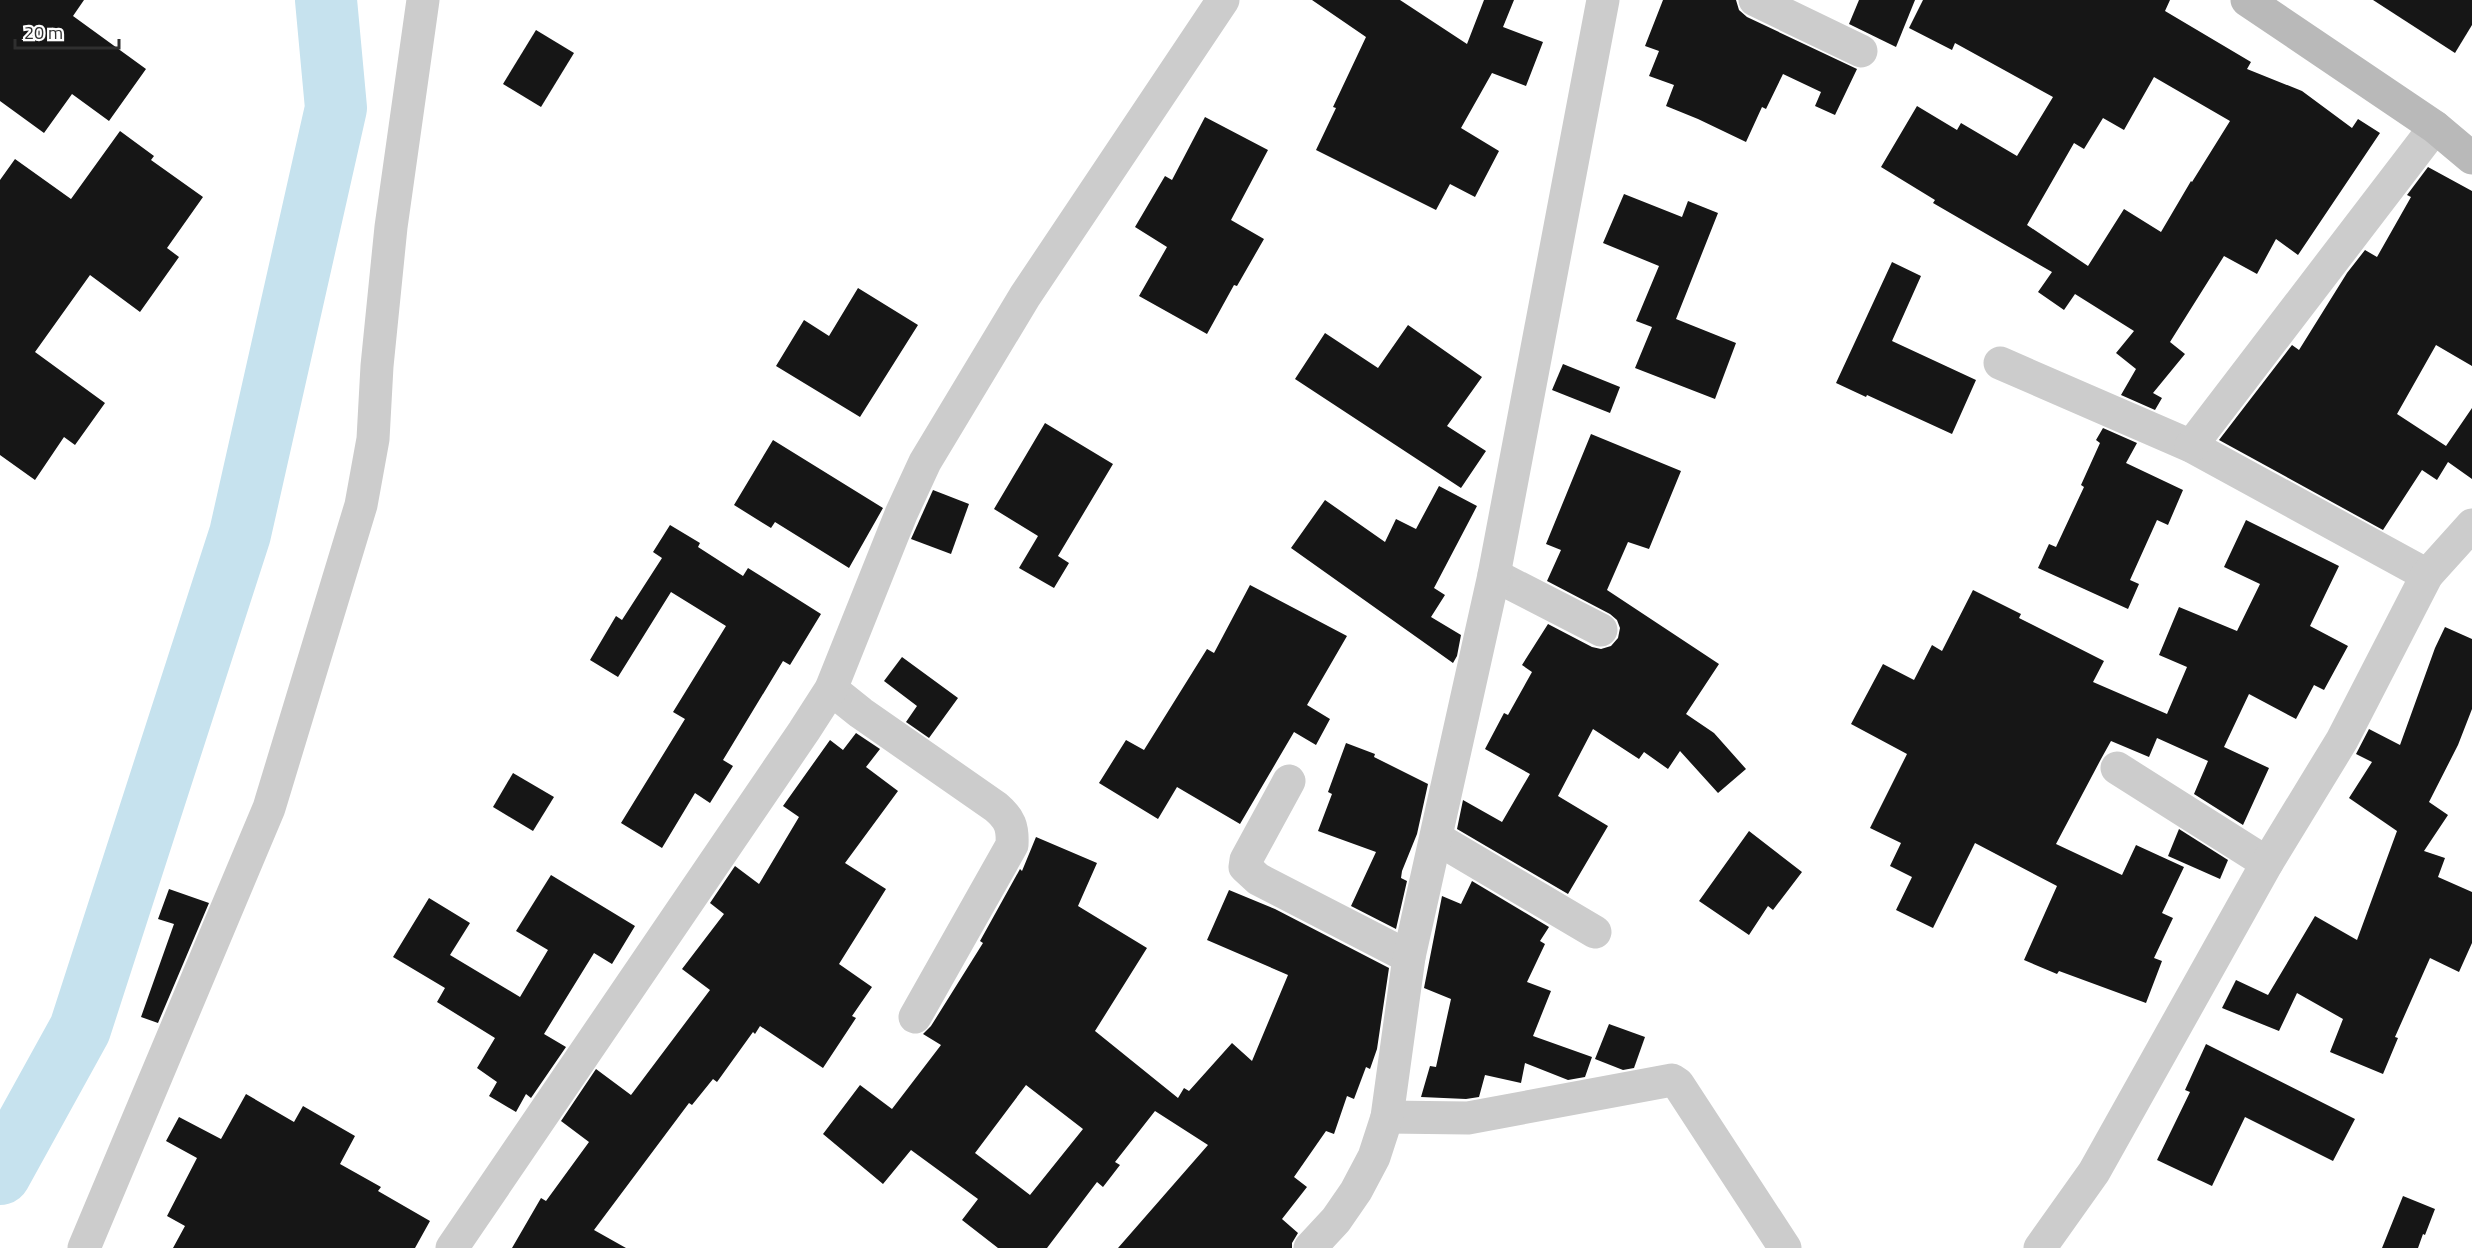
<svg xmlns="http://www.w3.org/2000/svg" width="2472" height="1248" font-family="'Titillium Web',sans-serif">
<rect width="100%" height="100%" fill="#fff"/>
<g fill="none" stroke-linecap="round" stroke-linejoin="round">
<polyline stroke="#c6e2ee" stroke-width="62" points="0,1174 80,1029 240,534 336,108 326,0"/>
</g>
<g fill="#161616" fill-rule="evenodd">
<polygon points="0,0 84,0 73,16 146,69 109,121 72,94 44,133 0,101"/>
<polygon points="1312,0 1400,0 1467,44 1484,0 1514,0 1503,27 1543,42 1526,86 1492,73 1461,128 1499,151 1475,197 1450,184 1436,210 1316,150 1336,108 1333,107 1366,37"/>
<polygon points="1663,0 1736,0 1739,10 1747,17 1857,69 1835,115 1815,106 1821,92 1783,74 1766,109 1762,107 1746,142 1698,119 1666,106 1674,85 1649,76 1659,51 1645,46"/>
<polygon points="1859,0 1915,0 1896,47 1849,24"/>
<path d="M1923,0H2170L2165,11L2251,62L2247,69L2302,91L2352,128L2358,119L2380,133L2298,255L2276,239L2257,274L2224,256L2170,342L2185,354L2153,393L2162,398L2155,410L2121,395L2136,369L2116,353L2134,331L2075,294L2064,310L2038,292L2052,272L1933,203L1935,200L1881,167L1917,106L1957,130L1961,123L2017,156L2053,97L1955,43L1952,50L1909,28ZM2154,77L2230,121L2192,182L2191,181L2161,232L2124,209L2088,266L2027,225L2074,143L2084,149L2103,118L2124,130Z"/>
<polygon points="2373,0 2472,0 2472,25 2455,53"/>
<polygon points="536,30 574,53 541,107 503,84"/>
<polygon points="1205,117 1268,150 1231,220 1264,239 1237,286 1234,285 1207,334 1139,296 1167,247 1135,227 1165,176 1172,180"/>
<polygon points="120,131 154,156 151,160 203,197 167,248 179,257 140,312 90,275 35,352 105,403 75,445 64,437 35,480 0,455 0,180 15,159 71,199"/>
<polygon points="2428,167 2472,191 2472,366 2436,345 2397,414 2446,446 2472,408 2472,479 2448,462 2437,480 2422,470 2383,530 2219,440 2292,345 2299,350 2347,273 2365,250 2377,257 2411,197 2407,195"/>
<polygon points="1624,194 1682,217 1688,201 1718,213 1676,319 1736,343 1715,399 1635,368 1652,327 1636,321 1659,266 1603,243"/>
<polygon points="1892,262 1921,276 1892,341 1976,380 1952,434 1867,395 1866,397 1836,383"/>
<polygon points="858,288 918,325 860,417 776,366 804,320 829,336"/>
<polygon points="1408,325 1482,377 1447,426 1486,451 1461,488 1295,379 1325,333 1378,368"/>
<polygon points="1563,364 1620,387 1610,413 1552,390"/>
<polygon points="1045,423 1113,464 1058,556 1069,563 1054,588 1019,568 1038,536 994,509"/>
<polygon points="2103,428 2137,443 2126,463 2183,490 2168,525 2157,520 2130,580 2139,584 2128,609 2038,568 2049,544 2056,547 2084,487 2081,485 2100,443 2096,440"/>
<polygon points="1591,434 1681,471 1649,549 1628,542 1607,590 1719,664 1686,714 1714,733 1746,769 1718,793 1680,751 1668,769 1644,752 1639,759 1593,729 1558,796 1608,826 1568,894 1457,829 1463,800 1502,822 1530,774 1485,749 1504,713 1508,715 1532,672 1522,665 1548,624 1592,647 1601,649 1611,646 1618,638 1620,628 1617,620 1610,614 1547,581 1561,550 1546,544"/>
<polygon points="773,440 883,508 849,568 775,522 771,528 734,505"/>
<polygon points="1439,486 1477,506 1434,588 1445,595 1431,617 1461,635 1457,656 1453,663 1291,548 1325,500 1385,542 1396,519 1416,529"/>
<polygon points="933,490 969,504 951,554 911,539"/>
<polygon points="2246,520 2339,566 2310,626 2348,646 2324,690 2314,685 2296,719 2249,694 2224,747 2269,768 2243,825 2194,794 2208,761 2157,738 2149,757 2111,741 2101,759 2056,844 2122,875 2136,845 2184,867 2162,913 2173,918 2154,958 2162,961 2146,1003 2059,971 2057,974 2024,960 2057,886 1975,843 1933,928 1896,910 1912,877 1890,866 1901,843 1870,828 1907,754 1851,724 1883,664 1914,680 1932,645 1942,651 1973,590 2021,614 2019,618 2104,661 2093,682 2167,714 2187,667 2159,655 2179,607 2237,631 2260,584 2224,567"/>
<polygon points="670,525 700,543 698,547 743,576 748,568 821,614 790,665 783,661 723,760 733,766 710,803 695,793 662,848 621,823 685,719 673,712 726,626 671,592 618,677 590,660 616,616 622,620 662,558 653,552"/>
<polygon points="1250,585 1347,636 1307,705 1330,719 1316,745 1294,732 1240,824 1177,787 1158,819 1099,783 1126,740 1144,750 1207,649 1214,653"/>
<polygon points="2445,627 2472,639 2472,709 2458,745 2429,802 2448,815 2424,851 2445,858 2438,877 2472,892 2472,943 2459,972 2430,958 2395,1037 2398,1038 2383,1074 2330,1052 2343,1019 2297,993 2279,1031 2222,1008 2236,980 2268,995 2315,916 2357,940 2397,831 2349,798 2372,762 2356,754 2369,729 2400,745 2435,648"/>
<polygon points="902,657 958,698 929,738 906,722 917,706 884,681"/>
<polygon points="856,733 880,749 866,767 898,791 845,863 886,889 839,964 872,987 852,1016 856,1018 823,1068 760,1026 755,1034 753,1032 717,1082 713,1079 692,1105 689,1103 594,1230 626,1248 512,1248 541,1198 546,1201 589,1142 561,1121 596,1069 631,1095 710,990 682,969 724,914 710,903 735,866 759,884 799,817 783,806 830,740 843,750"/>
<polygon points="1346,743 1375,754 1374,757 1428,784 1417,834 1402,871 1401,878 1407,881 1396,929 1351,906 1376,852 1318,831 1332,794 1328,792"/>
<polygon points="513,773 554,797 533,831 493,807"/>
<polygon points="2179,829 2228,860 2220,879 2168,856"/>
<polygon points="1749,831 1802,872 1773,910 1768,906 1749,935 1699,901"/>
<path d="M1036,837L1097,863L1078,906L1147,948L1095,1031L1178,1098L1184,1088L1189,1091L1232,1043L1252,1061L1288,975L1207,940L1229,890L1275,909L1389,968L1377,1049L1370,1069L1366,1067L1354,1099L1347,1096L1334,1134L1326,1131L1294,1177L1307,1187L1282,1219L1298,1233L1292,1243V1248H1118L1208,1145L1155,1111L1115,1162L1120,1165L1103,1187L1097,1182L1047,1248H998L962,1220L978,1199L911,1150L883,1184L823,1134L860,1085L892,1109L941,1045L923,1034L931,1026L983,943L980,941L1020,869L1022,871ZM1026,1085L1083,1129L1030,1195L975,1153Z"/>
<polygon points="551,875 635,926 612,964 594,953 544,1034 566,1047 531,1098 526,1094 516,1112 489,1096 497,1082 477,1068 495,1038 437,1002 445,988 393,957 429,898 470,923 450,955 520,997 548,950 516,931"/>
<polygon points="1472,881 1549,927 1540,941 1545,944 1527,982 1551,991 1533,1036 1592,1057 1585,1077 1568,1080 1525,1063 1521,1083 1485,1075 1479,1097 1466,1099 1421,1097 1430,1066 1436,1067 1451,999 1424,988 1442,896 1461,904"/>
<polygon points="169,889 209,903 158,1023 141,1017 174,924 158,919"/>
<polygon points="1609,1024 1645,1037 1634,1068 1623,1070 1595,1059"/>
<polygon points="2206,1044 2355,1119 2333,1161 2245,1117 2212,1186 2157,1160 2190,1092 2185,1090"/>
<polygon points="246,1094 294,1122 303,1106 355,1136 340,1164 381,1187 378,1191 430,1221 415,1248 173,1248 185,1226 167,1216 197,1158 166,1141 179,1117 221,1139"/>
<polygon points="2403,1196 2435,1209 2425,1235 2423,1234 2418,1248 2382,1248"/>
</g>
<g fill="none" stroke-linecap="round" stroke-linejoin="round">
<g stroke="#ccc" stroke-width="33">
<polyline points="1755,0 1861,51"/>
<polyline points="2000,363 2191,446 2427,575"/>
<polyline points="2191,446 2435,127"/>
<polyline points="1494,575 1601,630"/>
<path d="M831,689L861,713L996,807C1010,819 1013,827 1012,845L915,1017"/>
<polyline points="2117,768 2267,863"/>
<polyline points="1289,781 1246,860 1245,867 1258,879 1409,957"/>
<polyline points="1436,838 1595,932"/>
<polyline points="1387,1117 1468,1118 1672,1080 1678,1084 1785,1248"/>
<polyline points="84,1248 269,808 361,505 373,439 377,366 391,227 423,0"/>
<polyline points="452,1248 804,731 831,689 901,514 925,462 1025,296 1223,0"/>
<polyline points="1310,1248 1336,1220 1356,1191 1374,1157 1387,1117 1409,957 1494,575 1603,0"/>
<polyline points="2040,1248 2094,1172 2267,863 2342,740 2427,575 2472,525"/>
</g>
<polyline stroke="#b9b9b9" stroke-width="33" points="2247,0 2435,127 2472,158"/>
</g>
<path d="M15 39v9h104v-9" fill="none" stroke="#2f2f2f" stroke-width="3"/>
<text x="24" y="39" font-size="18" fill="#2f2f2f" stroke="#ffffff" stroke-width="4.5" paint-order="stroke">20 m</text>
</svg>
